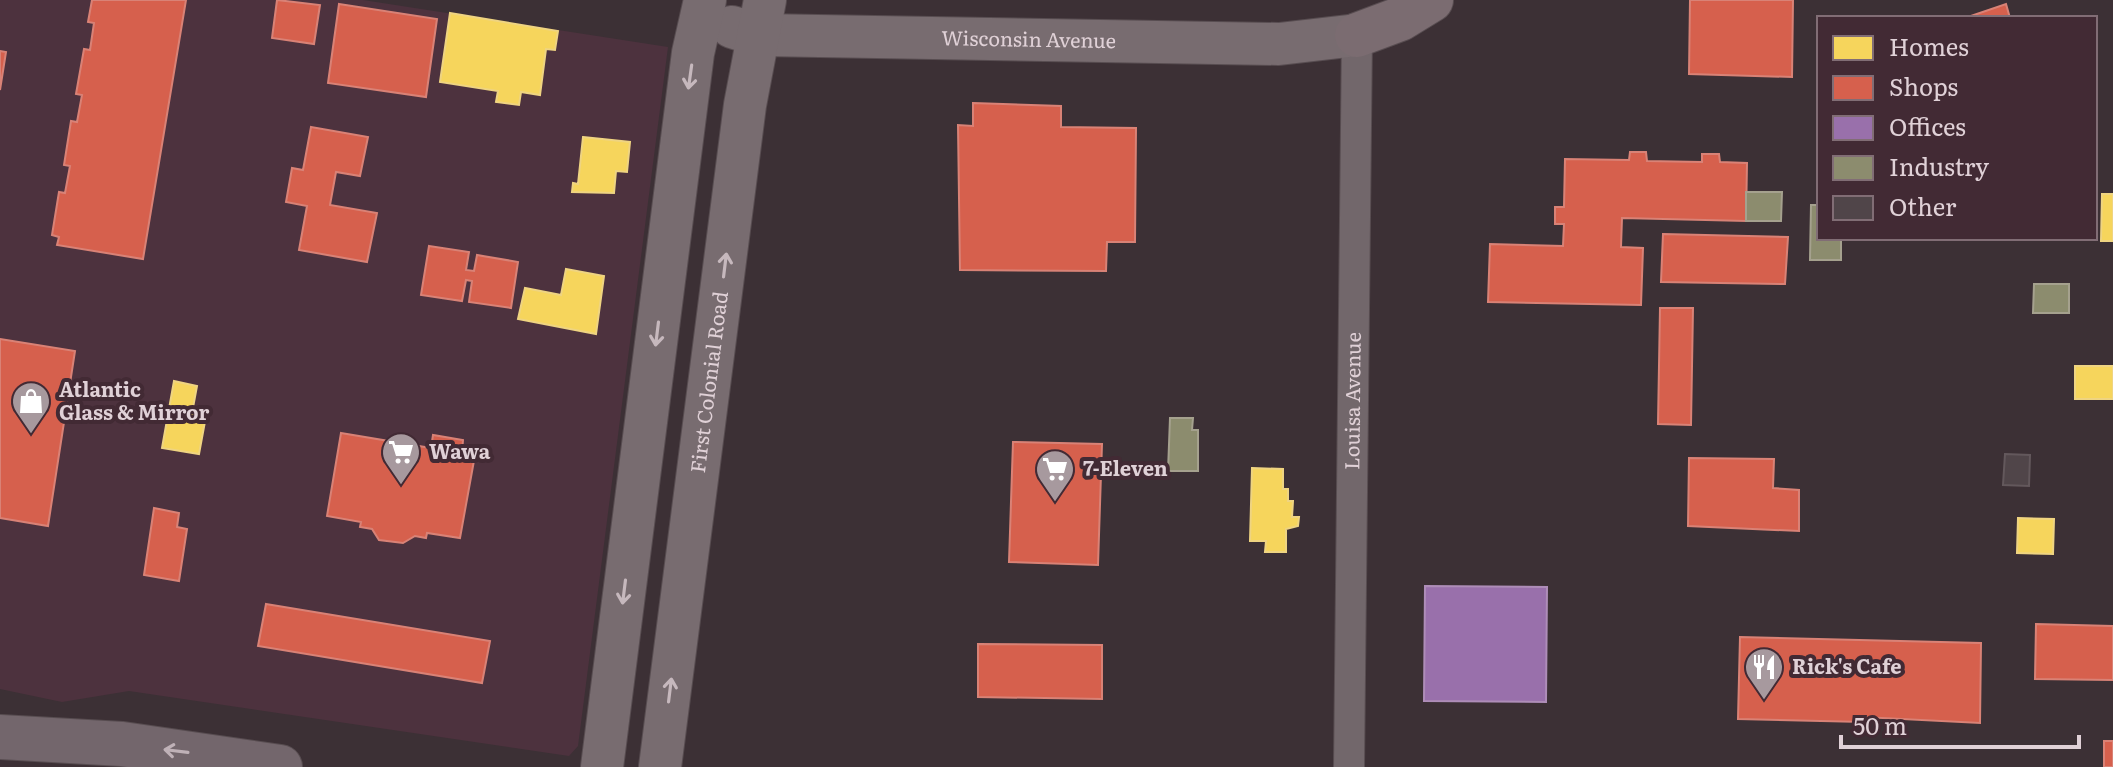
<svg xmlns="http://www.w3.org/2000/svg" width="2113" height="767" font-family="Literata,serif">
<rect width="100%" height="100%" fill="#3c3035"/>
<polygon fill="#4d323e" points="0,0 363,0 668,47 578,746 569,756 129,691 62,702 0,689"/>
<g fill="#f6d55c" stroke="#efd481" stroke-width="2">
<polygon points="450,13 558,31 555,50 546,49 540,95 521,92 519,105 496,102 498,91 440,82"/>
<polygon points="583,137 630,142 627,172 616,171 614,193 572,192 573,183 578,184"/>
<polygon points="2102,194 2113,194 2113,241 2101,241"/>
<polygon points="566,269 604,276 596,334 518,319 525,288 561,295"/>
<rect x="2075" y="366" width="38" height="33"/>
<polygon points="174,381 197,386 192,413 206,416 199,454 162,448"/>
<polygon points="1252,468 1283,469 1283,489 1288,489 1288,501 1293,501 1292,517 1299,517 1298,526 1286,529 1286,552 1265,552 1266,541 1250,541"/>
<polygon points="2018,518 2054,519 2053,554 2017,553"/>
</g>
<g fill="#d6604d" stroke="#d98276" stroke-width="2">
<polygon points="92,0 186,0 143,259 57,245 59,237 52,235 59,192 65,193 70,166 64,165 71,121 77,122 82,95 76,94 84,49 90,50 94,23 88,22"/>
<polygon points="277,0 320,5 314,44 272,38"/>
<polygon points="1690,0 1793,0 1792,77 1689,74"/>
<polygon points="339,4 437,19 426,97 328,83"/>
<polygon points="2006,4 2010,18 1965,18"/>
<polygon points="0,51 6,52 0,90"/>
<polygon points="973,103 1061,106 1061,127 1136,128 1135,242 1107,242 1106,271 960,270 958,125 973,126"/>
<polygon points="311,127 368,137 360,176 336,172 330,205 377,213 367,262 299,250 307,206 286,202 292,168 303,170"/>
<polygon points="1630,152 1646,152 1647,161 1702,162 1702,154 1719,154 1720,162 1747,163 1746,221 1622,218 1621,247 1643,248 1641,305 1488,302 1490,244 1563,246 1564,224 1555,224 1555,207 1564,207 1565,159 1629,160"/>
<polygon points="1663,234 1788,237 1785,284 1661,282"/>
<polygon points="429,246 469,252 466,270 474,271 477,255 518,262 511,308 469,302 472,281 466,280 462,301 421,295"/>
<polygon points="1660,308 1693,308 1691,425 1658,424"/>
<polygon points="0,339 75,351 48,526 0,518"/>
<polygon points="341,433 431,448 433,435 463,440 462,453 475,455 460,538 427,533 426,538 415,536 403,543 379,540 372,529 360,527 361,522 327,516"/>
<polygon points="1013,442 1102,444 1098,565 1009,562"/>
<polygon points="1689,458 1774,459 1773,488 1799,490 1799,531 1688,526"/>
<polygon points="154,508 179,513 177,527 187,529 179,581 144,575"/>
<polygon points="266,604 490,641 482,683 258,646"/>
<polygon points="2036,624 2113,626 2113,680 2035,679"/>
<polygon points="1740,637 1981,643 1980,723 1863,717 1863,722 1738,719"/>
<polygon points="978,644 1102,645 1102,699 978,697"/>
<rect x="2104" y="741" width="9" height="26"/>
</g>
<polygon fill="#9970ab" stroke="#ae8db8" stroke-width="2" points="1425,586 1547,587 1546,702 1424,701"/>
<g fill="#8c8c6e" stroke="#a5a18e" stroke-width="2">
<polygon points="1746,192 1782,192 1781,221 1746,221"/>
<polygon points="1811,205 1819,205 1819,238 1841,238 1841,260 1810,260"/>
<polygon points="2034,284 2069,284 2069,313 2033,313"/>
<polygon points="1170,418 1193,418 1192,430 1198,430 1198,471 1168,471"/>
</g>
<polygon fill="#504549" stroke="#63585c" stroke-width="2" points="2005,454 2030,455 2029,486 2003,485"/>
<g fill="none" stroke-linecap="round" stroke-linejoin="round">
<defs>
<g id="street">
<path id="s1" d="M1349,767L1357,35"/>
</g>
<g id="secondary">
<path id="s2" d="M732,27L757,35L1279,44L1357,35"/>
<polyline points="602,767 693,53 705,0"/>
<path id="s3" d="M660,767L745,105L765,0"/>
</g>
<polyline id="primary" points="0,737 122,744 280,767"/>
<polyline id="highway" points="1357,35 1400,19 1431,0"/>
</defs>
<use href="#street" stroke="#584d51" stroke-width="32"/>
<use href="#secondary" stroke="#584d51" stroke-width="44"/>
<use href="#primary" stroke="#584d51" stroke-width="46"/>
<use href="#highway" stroke="#584d51" stroke-width="46"/>
<use href="#street" stroke="#72676b" stroke-width="30"/>
<use href="#secondary" stroke="#786c70" stroke-width="42"/>
<use href="#primary" stroke="#73666c" stroke-width="44"/>
<use href="#highway" stroke="#7b6c71" stroke-width="44"/>
</g>
<defs><path id="oneway-shaft" d="M-6 0H5M1.5-3L5.5 0L1.5 3" fill="none" stroke-width="1.6" stroke-linecap="round" stroke-linejoin="round" transform="scale(2)"/></defs>
<g stroke="#c6b8bd">
<use href="#oneway-shaft" transform="translate(690 77) rotate(98)"/>
<use href="#oneway-shaft" transform="translate(725 265) rotate(-83)"/>
<use href="#oneway-shaft" transform="translate(657 334) rotate(97)"/>
<use href="#oneway-shaft" transform="translate(624 592) rotate(97)"/>
<use href="#oneway-shaft" transform="translate(670 690) rotate(-83)"/>
</g>
<use stroke="#bfb1b7" href="#oneway-shaft" transform="translate(176 751) rotate(-173)"/>
<defs>
<symbol id="shop-pin" viewBox="-11 -11 22 30"><path d="M0 17L-7.5 6A9.5 9.5 0 1 1 7.5 6Z" fill="#a7999e" stroke="#422a34"/><path d="M-5-2.5h2.3a2.7 3.5 0 0 1 5.4 0H5L5.5 6h-11ZM-1.5-2.5h3a1.5 2.3 0 0 0-3 0Z" fill="#fff"/></symbol>
<symbol id="supermarket-pin" viewBox="-11 -11 22 30"><path d="M0 17L-7.5 6A9.5 9.5 0 1 1 7.5 6Z" fill="#a7999e" stroke="#422a34"/><path d="M-6-5.5h2.5l.6 2H6L4.5 2H-2.5L-4.4-4H-6ZM-1.5 3.2a1.3 1.3 0 1 0 .1 0ZM3 3.2a1.3 1.3 0 1 0 .1 0Z" fill="#fff"/></symbol>
<symbol id="restaurant-pin" viewBox="-11 -11 22 30"><path d="M0 17L-7.5 6A9.5 9.5 0 1 1 7.5 6Z" fill="#a7999e" stroke="#422a34"/><path d="M-5-6h1v4h1v-4h1v4h1v-4h1v5L-1.5 .5V6h-2V.5L-5-1ZM5-6V6H3V1.5H1.5Q1.5-4 5-6Z" fill="#fff"/></symbol>
</defs>
<g fill-rule="evenodd">
<use href="#shop-pin" x="9" y="379" width="44" height="60"/>
<use href="#supermarket-pin" x="379" y="430" width="44" height="60"/>
<use href="#supermarket-pin" x="1033" y="447" width="44" height="60"/>
<use href="#restaurant-pin" x="1742" y="645" width="44" height="60"/>
</g>
<g text-anchor="middle" stroke-width="8" stroke-linejoin="round" paint-order="stroke">
<g font-size="20" fill="#e0d1d7" stroke="#422a34">
<text dy="7" stroke="none"><textPath href="#s2" startOffset="298">Wisconsin Avenue</textPath></text>
<text dy="7" stroke="none"><textPath href="#s3" startOffset="388">First Colonial Road</textPath></text>
<text dy="7" stroke="none"><textPath href="#s1" startOffset="366">Louisa Avenue</textPath></text>
</g>
<g font-size="20" font-weight="bold" fill="#e0d1d7" stroke="#422a34" text-anchor="start">
<text x="59" y="397">Atlantic<tspan x="59" dy="23">Glass &amp; Mirror</tspan></text>
<text x="429" y="459">Wawa</text>
<text x="1083" y="476">7-Eleven</text>
<text x="1792" y="674">Rick's Cafe</text>
</g>
</g>
<rect x="1817" y="16" width="280" height="224" fill="#422a34" stroke="#816d75" stroke-width="2"/>
<rect x="1833" y="36" width="40" height="24" fill="#f6d55c" stroke="#816d75" stroke-width="2"/>
<text x="1889" y="56" font-size="24" fill="#e0d1d7">Homes</text>
<rect x="1833" y="76" width="40" height="24" fill="#d6604d" stroke="#816d75" stroke-width="2"/>
<text x="1889" y="96" font-size="24" fill="#e0d1d7">Shops</text>
<rect x="1833" y="116" width="40" height="24" fill="#9970ab" stroke="#816d75" stroke-width="2"/>
<text x="1889" y="136" font-size="24" fill="#e0d1d7">Offices</text>
<rect x="1833" y="156" width="40" height="24" fill="#8c8c6e" stroke="#816d75" stroke-width="2"/>
<text x="1889" y="176" font-size="24" fill="#e0d1d7">Industry</text>
<rect x="1833" y="196" width="40" height="24" fill="#504549" stroke="#816d75" stroke-width="2"/>
<text x="1889" y="216" font-size="24" fill="#e0d1d7">Other</text>
<path d="M1841 735v12h238v-12" fill="none" stroke="#e0d1d7" stroke-width="4"/>
<text x="1853" y="735" font-size="24" fill="#e0d1d7" stroke="#422a34" stroke-width="6" paint-order="stroke">50 m</text>
</svg>
